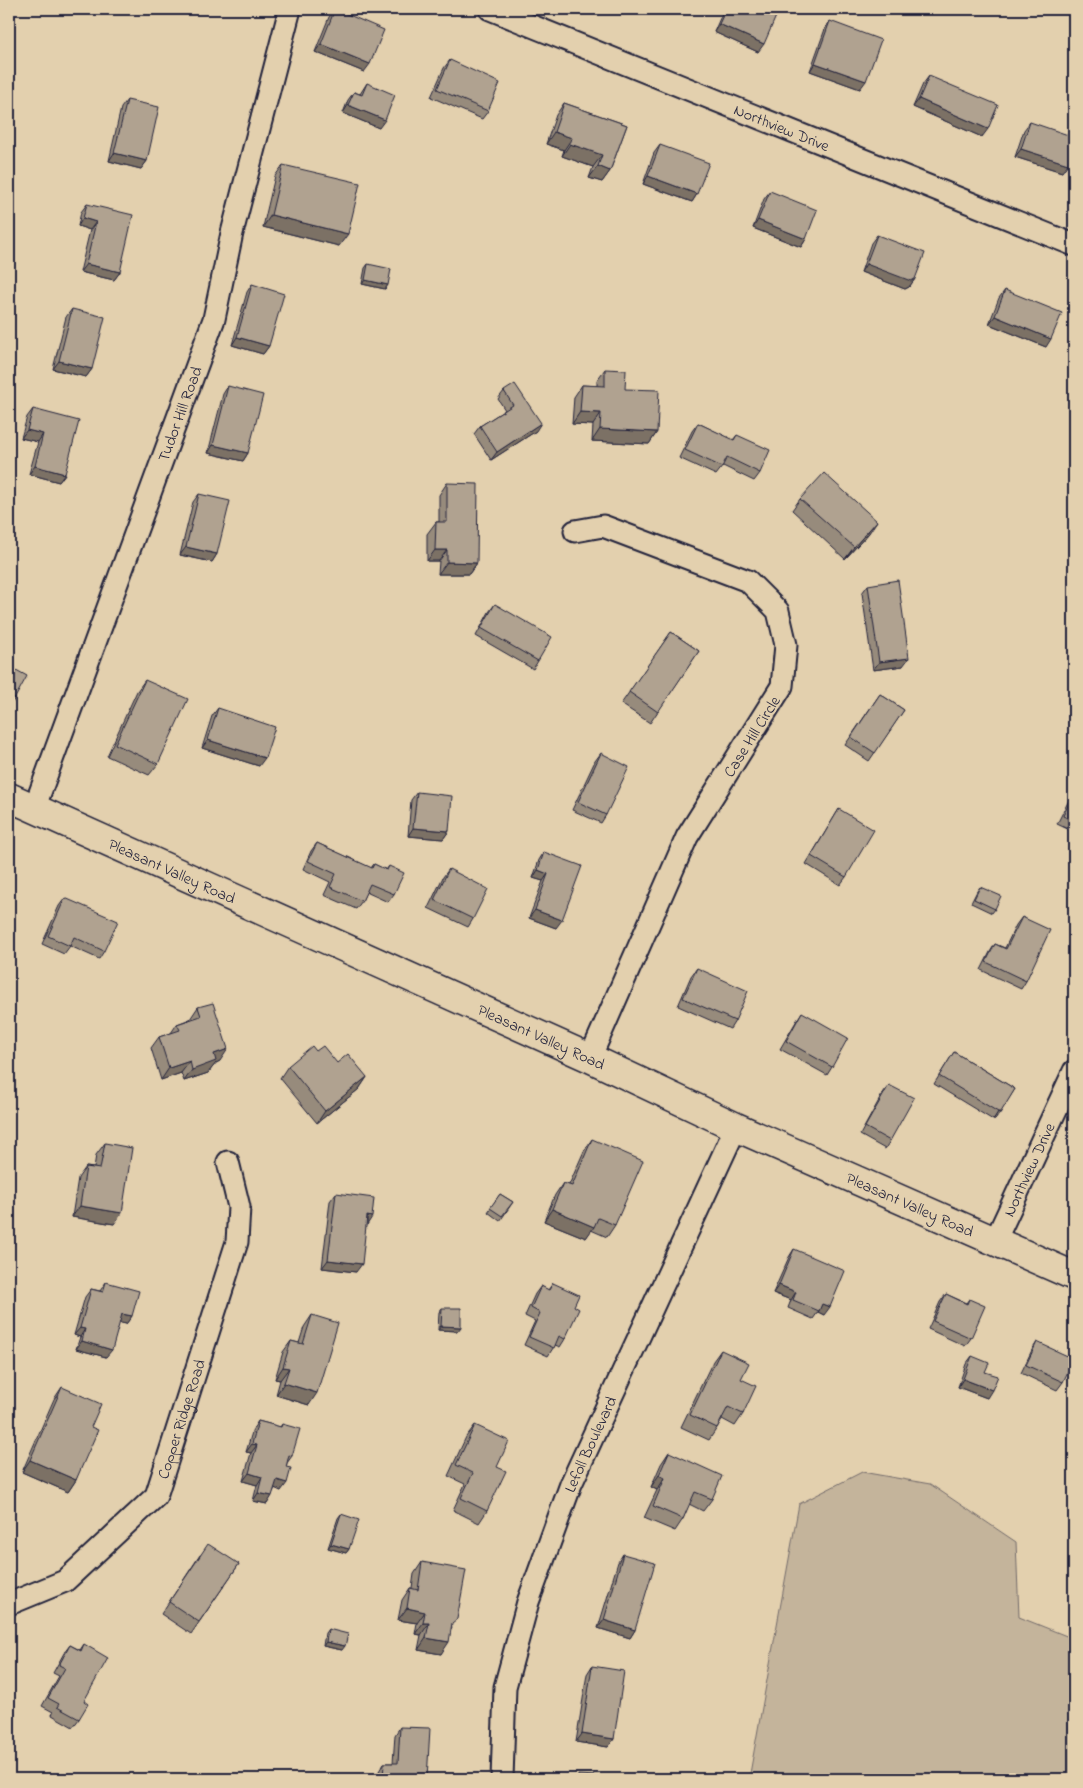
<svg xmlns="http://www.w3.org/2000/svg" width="1083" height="1788" font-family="'Indie Flower',sans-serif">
<rect width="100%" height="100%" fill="#e3d0ae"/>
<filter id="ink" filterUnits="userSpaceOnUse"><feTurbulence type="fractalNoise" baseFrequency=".02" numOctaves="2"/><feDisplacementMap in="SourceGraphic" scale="10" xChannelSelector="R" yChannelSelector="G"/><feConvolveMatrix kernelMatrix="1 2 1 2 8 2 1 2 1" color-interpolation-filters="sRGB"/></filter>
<g filter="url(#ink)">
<polygon fill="#c4b49b" stroke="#736b6b" points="862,1472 930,1484 1016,1542 1019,1617 1074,1639 1074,1779 749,1779 799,1504"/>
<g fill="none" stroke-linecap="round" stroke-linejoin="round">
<defs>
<g id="street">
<path id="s1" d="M490,9L1074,245"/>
<polyline points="575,531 603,526 748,581 778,611 786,645 782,686 687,837 590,1058"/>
<path id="s2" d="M34,809L214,319L232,233L290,9"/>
<path id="s3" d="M995,1241L1074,1071"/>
<path id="s4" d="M9,1604L65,1581L156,1496L237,1242L239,1207L228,1162"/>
<path id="s5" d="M502,1779L505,1687L528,1602L571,1484L736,1127"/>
</g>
<g id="secondary">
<path id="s6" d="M9,797L590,1058L736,1127L1074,1276"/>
</g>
</defs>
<use href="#street" stroke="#22223b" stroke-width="25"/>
<use href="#secondary" stroke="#22223b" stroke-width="31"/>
<use href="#street" stroke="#e3d0ae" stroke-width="21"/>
<use href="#secondary" stroke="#e3d0ae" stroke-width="28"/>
</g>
<g fill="#978b7c" stroke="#22223b">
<polygon points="335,9 364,72 315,52 329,17"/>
<polygon points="724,9 764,9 758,52 714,32"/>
<polygon points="830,21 860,89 810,71 825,29"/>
<polygon points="450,60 488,111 482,119 431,97 444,68"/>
<polygon points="929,76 982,137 913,107 923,84"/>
<polygon points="367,83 379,128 343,113 348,100 354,92 360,94"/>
<polygon points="127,100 147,161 141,169 109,161 121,108"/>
<polygon points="564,103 627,125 610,171 602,182 589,178 593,167 562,156 564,150 546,144 556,115"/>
<polygon points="1030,122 1062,172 1015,157 1024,130"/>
<polygon points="660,145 697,194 692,202 643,184 654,153"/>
<polygon points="283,165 339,246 263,227 275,176"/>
<polygon points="770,191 806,239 801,247 753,228 764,199"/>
<polygon points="87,204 120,272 114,280 80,272 90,230 78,226 81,212"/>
<polygon points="877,235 915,279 909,287 905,289 861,272 871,243"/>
<polygon points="368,264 388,285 385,289 362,284 365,268"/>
<polygon points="252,284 269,346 263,354 232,345 247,292"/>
<polygon points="1005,290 1046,347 989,324 999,298"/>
<polygon points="72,309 92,369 86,377 53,369 66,317"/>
<polygon points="605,369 625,389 657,432 649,444 592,441 593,425 572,424 574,397 582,385 597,386 597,380"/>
<polygon points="228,386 248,453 243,461 208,453 223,394"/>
<polygon points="504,391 536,431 491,460 474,434 480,426 505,410 498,399"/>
<polygon points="33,409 65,474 59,482 29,474 38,442 21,438 27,417"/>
<polygon points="698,423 733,440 737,435 760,473 754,481 723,466 716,475 679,458 692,431"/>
<polygon points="447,483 477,563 469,574 438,574 439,561 427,561 427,534 436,522 439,522 439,495"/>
<polygon points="199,494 217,554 212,562 180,555 193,502"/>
<polygon points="800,499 869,533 845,559 792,510"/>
<polygon points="868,585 903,666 873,670 862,593"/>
<polygon points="495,604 538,661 533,669 476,636 489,612"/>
<polygon points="671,632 699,651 650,723 621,704"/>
<polygon points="9,666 15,698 10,706 9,706"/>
<polygon points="145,680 158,764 149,775 107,756 137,691"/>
<polygon points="880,694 904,710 869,761 845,745"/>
<polygon points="218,708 259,766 202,748 212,716"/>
<polygon points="601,753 606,815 601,823 572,810 595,761"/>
<polygon points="1074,790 1074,832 1057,824"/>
<polygon points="417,792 449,831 443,839 408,836 411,800"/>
<polygon points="839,809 846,877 840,885 806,864"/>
<polygon points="317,843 371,868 374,864 386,870 389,866 394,894 388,902 366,892 362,901 356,909 324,895 330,882 303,869 311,851"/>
<polygon points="544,852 556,928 529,918 543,881 533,878 539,860"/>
<polygon points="449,869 473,919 468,927 428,908 443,877"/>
<polygon points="980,887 995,909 992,913 971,903 977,891"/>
<polygon points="65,898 104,951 99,959 70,946 64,954 42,944 59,906"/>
<polygon points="1022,917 1026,981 1021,989 981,970 990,952 995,944 1005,948 1016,925"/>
<polygon points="697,968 735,1021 730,1029 678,1006 691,976"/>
<polygon points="198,1007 220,1061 216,1063 208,1073 184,1081 181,1073 161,1080 151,1048 159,1037 171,1033 177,1024 190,1019"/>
<polygon points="802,1012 832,1067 827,1075 780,1049 797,1020"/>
<polygon points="316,1051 337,1063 367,1077 359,1089 317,1123 280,1078 288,1066"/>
<polygon points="954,1052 1015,1089 995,1120 993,1120 934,1084"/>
<polygon points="889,1085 890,1141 885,1149 860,1135 883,1093"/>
<polygon points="592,1139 615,1225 607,1237 591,1230 586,1238 544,1221 555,1195 563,1183 569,1185 584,1151"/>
<polygon points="105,1143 114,1224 72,1217 78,1178 86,1167 94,1168 96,1155"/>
<polygon points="336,1193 366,1225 356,1272 322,1268 330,1201"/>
<polygon points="500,1194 513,1202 500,1221 488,1212"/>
<polygon points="794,1249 824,1315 818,1312 813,1319 788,1308 791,1300 773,1293 789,1257"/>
<polygon points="106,1282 132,1316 126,1324 119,1322 106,1357 76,1349 80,1337 74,1335 85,1297 91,1289 100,1291"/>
<polygon points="553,1283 574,1306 565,1339 560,1347 555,1345 548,1356 524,1345 535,1321 525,1316 535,1294 541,1286 548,1290"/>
<polygon points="946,1294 966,1303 969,1299 971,1338 965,1346 928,1329 940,1302"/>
<polygon points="442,1308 458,1331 438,1330 439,1312"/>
<polygon points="312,1315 309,1405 276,1395 280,1380 275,1379 283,1352 291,1341 299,1343 304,1327"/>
<polygon points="1037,1342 1063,1382 1057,1390 1021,1373 1032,1350"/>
<polygon points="721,1350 741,1379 743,1414 735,1426 722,1419 717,1428 709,1440 681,1427 713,1361"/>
<polygon points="972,1356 985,1372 987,1398 958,1387 966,1364"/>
<polygon points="62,1387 91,1427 76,1480 68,1492 22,1472 54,1399"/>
<polygon points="258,1421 280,1427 282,1424 292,1456 287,1463 281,1491 275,1488 267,1504 253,1501 257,1485 243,1481 251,1453 246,1452 253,1429"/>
<polygon points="475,1425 487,1511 479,1523 453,1510 465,1484 448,1476 466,1437"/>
<polygon points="669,1452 712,1499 703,1511 689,1504 683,1519 675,1531 644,1518 657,1490 651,1487 661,1464"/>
<polygon points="341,1514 349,1549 346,1553 328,1548 338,1518"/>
<polygon points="623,1554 635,1630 630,1638 598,1628 618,1562"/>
<polygon points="200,1555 239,1564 191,1634 161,1614"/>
<polygon points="422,1562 452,1627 441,1654 418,1650 421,1635 415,1634 417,1623 398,1620 402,1600 410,1588 412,1588 414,1574"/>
<polygon points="328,1629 342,1650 323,1646 325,1633"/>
<polygon points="84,1644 84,1701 79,1719 73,1727 52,1715 53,1712 42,1706 59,1676 53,1673 64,1653 70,1645 80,1650"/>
<polygon points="592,1666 614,1739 608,1747 576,1742 587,1674"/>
<polygon points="400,1727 427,1779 378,1779 379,1771 384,1763 393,1763 395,1735"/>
</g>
<g fill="#7b7165" stroke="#22223b">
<polygon points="658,9 666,9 664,11"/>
<polygon points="719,24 764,44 758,52 714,32"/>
<polygon points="321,44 370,64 364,72 315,52"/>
<polygon points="815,63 866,81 860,89 810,71"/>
<polygon points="919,99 988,129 982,137 913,107"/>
<polygon points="348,105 385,120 379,128 343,113"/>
<polygon points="554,132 572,138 564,150 546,144"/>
<polygon points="570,144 602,155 593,167 562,156"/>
<polygon points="1021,149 1068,164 1062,172 1015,157"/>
<polygon points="114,153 147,161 141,169 109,161"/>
<polygon points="598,166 610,171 602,182 589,178"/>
<polygon points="648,176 697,194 692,202 643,184"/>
<polygon points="271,215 348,234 339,246 263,227"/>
<polygon points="83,218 96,222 90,230 78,226"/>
<polygon points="758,220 806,239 801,247 753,228"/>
<polygon points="86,264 120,272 114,280 80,272"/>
<polygon points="866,264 915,279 909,287 905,289 861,272"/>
<polygon points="365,280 388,285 385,289 362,284"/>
<polygon points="995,316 1051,339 1046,347 989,324"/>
<polygon points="237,337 269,346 263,354 232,345"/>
<polygon points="59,361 92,369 86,377 53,369"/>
<polygon points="580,412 601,413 593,425 572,424"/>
<polygon points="541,423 536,431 491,460 497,452"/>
<polygon points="600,429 657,432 649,444 592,441"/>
<polygon points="27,430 43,434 38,442 21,438"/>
<polygon points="213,445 248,453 243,461 208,453"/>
<polygon points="35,466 65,474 59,482 29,474"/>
<polygon points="877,521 869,533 845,559 854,547"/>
<polygon points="186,547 217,554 212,562 180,555"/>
<polygon points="435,550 447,550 439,561 427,561"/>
<polygon points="447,562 477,563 469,574 438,574"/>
<polygon points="909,658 903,666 873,670 879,662"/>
<polygon points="208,740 265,758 259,766 202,748"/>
<polygon points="413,828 449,831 443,839 408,836"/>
<polygon points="538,870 548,874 543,881 533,878"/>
<polygon points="535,910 562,920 556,928 529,918"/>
<polygon points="228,1049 220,1061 216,1063 208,1073 184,1081 192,1070 214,1054"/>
<polygon points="190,1061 181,1073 161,1080 169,1068"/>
<polygon points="367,1077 359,1089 317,1123 325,1111"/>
<polygon points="998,1112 1001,1112 995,1120 993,1120"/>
<polygon points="80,1206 122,1213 114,1224 72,1217"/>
<polygon points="552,1209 594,1227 586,1238 544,1221"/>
<polygon points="367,1216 372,1217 367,1225"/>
<polygon points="328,1260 362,1264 356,1272 322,1268"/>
<polygon points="779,1285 796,1292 791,1300 773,1293"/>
<polygon points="822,1304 830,1307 824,1315 818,1312"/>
<polygon points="122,1314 132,1316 126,1324 116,1322"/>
<polygon points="441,1326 461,1327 458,1331 438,1330"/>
<polygon points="80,1328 85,1329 80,1337 74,1335"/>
<polygon points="82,1341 112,1350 106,1357 76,1349"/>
<polygon points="283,1367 289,1368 280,1380 275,1379"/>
<polygon points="963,1379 992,1390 987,1398 958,1387"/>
<polygon points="284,1383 317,1393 309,1405 276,1395"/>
<polygon points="252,1444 257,1445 251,1453 246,1452"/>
<polygon points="30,1460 76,1480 68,1492 22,1472"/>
<polygon points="249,1473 262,1477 257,1485 243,1481"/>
<polygon points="659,1475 665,1478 657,1490 651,1487"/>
<polygon points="277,1480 287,1483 281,1491 272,1487"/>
<polygon points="258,1493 272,1496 267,1504 253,1501"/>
<polygon points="331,1544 349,1549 346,1553 328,1548"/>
<polygon points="407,1608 425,1612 417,1623 398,1620"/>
<polygon points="604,1620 635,1630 630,1638 598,1628"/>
<polygon points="423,1623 429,1623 421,1635 415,1634"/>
<polygon points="426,1638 449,1642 441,1654 418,1650"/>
<polygon points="326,1642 345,1646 342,1650 323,1646"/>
<polygon points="582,1734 614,1739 608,1747 576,1742"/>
</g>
<g fill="#b0a290" stroke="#22223b">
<polygon points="335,9 384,30 370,64 321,44"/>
<polygon points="726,9 764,9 777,14 764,44 719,24"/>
<polygon points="830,21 881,40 866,81 815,63"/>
<polygon points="450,60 500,83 488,111 437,89"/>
<polygon points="929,76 998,105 988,129 919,99"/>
<polygon points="367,83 395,95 385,120 348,105 354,92 362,95"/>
<polygon points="127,100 159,107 147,161 114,153"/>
<polygon points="564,103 627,125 610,171 598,166 602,155 570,144 572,138 554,132"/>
<polygon points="1030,122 1074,137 1074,145 1068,164 1021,149"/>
<polygon points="660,145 709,163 697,194 648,176"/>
<polygon points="283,165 360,183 348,234 271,215"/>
<polygon points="770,191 817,210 806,239 758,220"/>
<polygon points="87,204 133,215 120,272 86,264 96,222 83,218"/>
<polygon points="877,235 925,253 915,279 911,281 866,264"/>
<polygon points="368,264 391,269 388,285 365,280"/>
<polygon points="252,284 284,294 269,346 237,337"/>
<polygon points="1005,290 1062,313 1051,339 995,316"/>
<polygon points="72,309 105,317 92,369 59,361"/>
<polygon points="605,369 626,370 625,389 659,390 657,432 600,429 601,413 580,412 582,385 605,386"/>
<polygon points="515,384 541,423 497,452 480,426 513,405 504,391"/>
<polygon points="228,386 263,395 248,453 213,445"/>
<polygon points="33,409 79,421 65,474 35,466 43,434 27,430"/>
<polygon points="698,423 734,440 737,435 770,450 760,473 727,457 722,467 685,450"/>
<polygon points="824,473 877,521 854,547 800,499"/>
<polygon points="447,483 478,484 477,563 447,562 447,550 435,550 436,522 447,522"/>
<polygon points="199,494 230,501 217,554 186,547"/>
<polygon points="898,580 909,658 879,662 868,585"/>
<polygon points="495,604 552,637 538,661 481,628"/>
<polygon points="671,632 699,651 658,712 629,692"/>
<polygon points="9,666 27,676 15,698 9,695"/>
<polygon points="145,680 188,699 158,764 115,744"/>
<polygon points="880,694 904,710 875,753 851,737"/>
<polygon points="218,708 275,727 265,758 208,740"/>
<polygon points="601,753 629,767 606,815 578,802"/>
<polygon points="417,792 452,796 449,831 413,828"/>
<polygon points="1074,793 1074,821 1063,816"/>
<polygon points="839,809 874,830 846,877 811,856"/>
<polygon points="317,843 372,868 374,864 387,870 389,866 404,873 394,894 370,884 362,901 330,887 336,874 308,861"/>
<polygon points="544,852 582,866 562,920 535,910 548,874 538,870"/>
<polygon points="449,869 488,889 473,919 434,900"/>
<polygon points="980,887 1001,896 995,909 974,899"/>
<polygon points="65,898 118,921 104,951 74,937 70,946 48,936"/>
<polygon points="1022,917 1050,930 1026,981 986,962 995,944 1006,949"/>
<polygon points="697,968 748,991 735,1021 683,998"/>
<polygon points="213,1003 228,1049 214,1054 216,1061 192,1070 190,1061 169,1068 159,1037 180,1030 177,1024 201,1016 198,1007"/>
<polygon points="802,1012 848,1038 832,1067 786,1041"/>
<polygon points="312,1046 316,1051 323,1046 337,1063 348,1054 367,1077 325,1111 288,1066"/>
<polygon points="954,1052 1015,1089 1001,1112 998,1112 939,1076"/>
<polygon points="889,1085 914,1098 890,1141 865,1127"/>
<polygon points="592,1139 643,1161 615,1225 598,1218 594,1227 552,1209 563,1183 572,1186"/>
<polygon points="105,1143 132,1148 122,1213 80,1206 86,1167 100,1169"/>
<polygon points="336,1193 374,1198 372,1217 367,1216 362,1264 328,1260"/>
<polygon points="500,1194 513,1202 502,1216 490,1208"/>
<polygon points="794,1249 845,1271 830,1307 822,1304 819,1311 793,1300 796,1292 779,1285"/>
<polygon points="106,1282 139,1291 132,1316 122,1314 112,1350 82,1341 85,1329 80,1328 91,1289 103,1292"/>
<polygon points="553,1283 579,1295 574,1306 579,1309 565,1339 559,1336 554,1348 529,1337 540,1313 531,1308 541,1286 549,1290"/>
<polygon points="946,1294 967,1304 969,1299 985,1306 971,1338 933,1321"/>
<polygon points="442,1308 461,1308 461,1327 441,1326"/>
<polygon points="312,1315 338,1323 317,1393 284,1383 289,1368 283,1367 291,1341 303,1344"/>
<polygon points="1037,1342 1074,1359 1063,1382 1026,1365"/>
<polygon points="721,1350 749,1363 741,1379 756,1386 743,1414 728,1407 717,1428 690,1415"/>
<polygon points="972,1356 989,1363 985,1372 998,1376 992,1390 963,1379"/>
<polygon points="62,1387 101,1404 91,1427 98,1430 76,1480 30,1460"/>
<polygon points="258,1421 281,1427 282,1424 300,1429 292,1456 289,1455 286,1467 291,1468 287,1483 277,1480 272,1496 258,1493 262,1477 249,1473 257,1445 252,1444"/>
<polygon points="475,1425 509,1441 497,1467 506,1471 487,1511 461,1498 473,1473 456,1465"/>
<polygon points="669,1452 722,1476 712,1499 695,1492 683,1519 653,1506 665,1478 659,1475"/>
<polygon points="341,1514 359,1520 349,1549 331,1544"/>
<polygon points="208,1544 239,1564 199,1622 169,1602"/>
<polygon points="623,1554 655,1563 635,1630 604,1620"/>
<polygon points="422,1562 466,1570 457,1619 452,1623 449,1642 426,1638 429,1623 423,1623 425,1612 407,1608 410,1588 418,1590"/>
<polygon points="328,1629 348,1634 345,1646 326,1642"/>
<polygon points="84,1644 108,1658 84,1701 88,1704 79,1719 57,1707 59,1704 48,1698 65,1668 59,1665 70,1645 81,1651"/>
<polygon points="592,1666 624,1671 614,1739 582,1734"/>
<polygon points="400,1727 430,1728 427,1779 383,1779 384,1763 398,1763"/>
<polygon points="578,1775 615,1777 615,1779 578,1779"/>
</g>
</g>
<g text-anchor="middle" stroke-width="4" stroke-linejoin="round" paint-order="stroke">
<g font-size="16" fill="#22223b" stroke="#e3d0ae">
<text dy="6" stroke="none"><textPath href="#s1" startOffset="315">Northview Drive</textPath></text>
<text dy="6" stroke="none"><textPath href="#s2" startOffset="421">Tudor Hill Road</textPath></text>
<text transform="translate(751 736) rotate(-58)" y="6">Case Hill Circle</text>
<text dy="6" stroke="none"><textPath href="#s6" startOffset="179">Pleasant Valley Road</textPath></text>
<text dy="6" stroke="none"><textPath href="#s6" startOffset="584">Pleasant Valley Road</textPath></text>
<text dy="6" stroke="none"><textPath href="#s3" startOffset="79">Northview Drive</textPath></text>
<text dy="6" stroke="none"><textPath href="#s6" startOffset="989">Pleasant Valley Road</textPath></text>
<text dy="6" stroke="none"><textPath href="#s4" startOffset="266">Copper Ridge Road</textPath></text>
<text dy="6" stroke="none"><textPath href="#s5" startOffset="350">Lefoll Boulevard</textPath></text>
</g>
</g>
<rect width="1083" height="1788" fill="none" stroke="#e3d0ae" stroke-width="30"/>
<rect x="15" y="15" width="1053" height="1758" fill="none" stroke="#22223b" stroke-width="2" filter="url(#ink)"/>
</svg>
